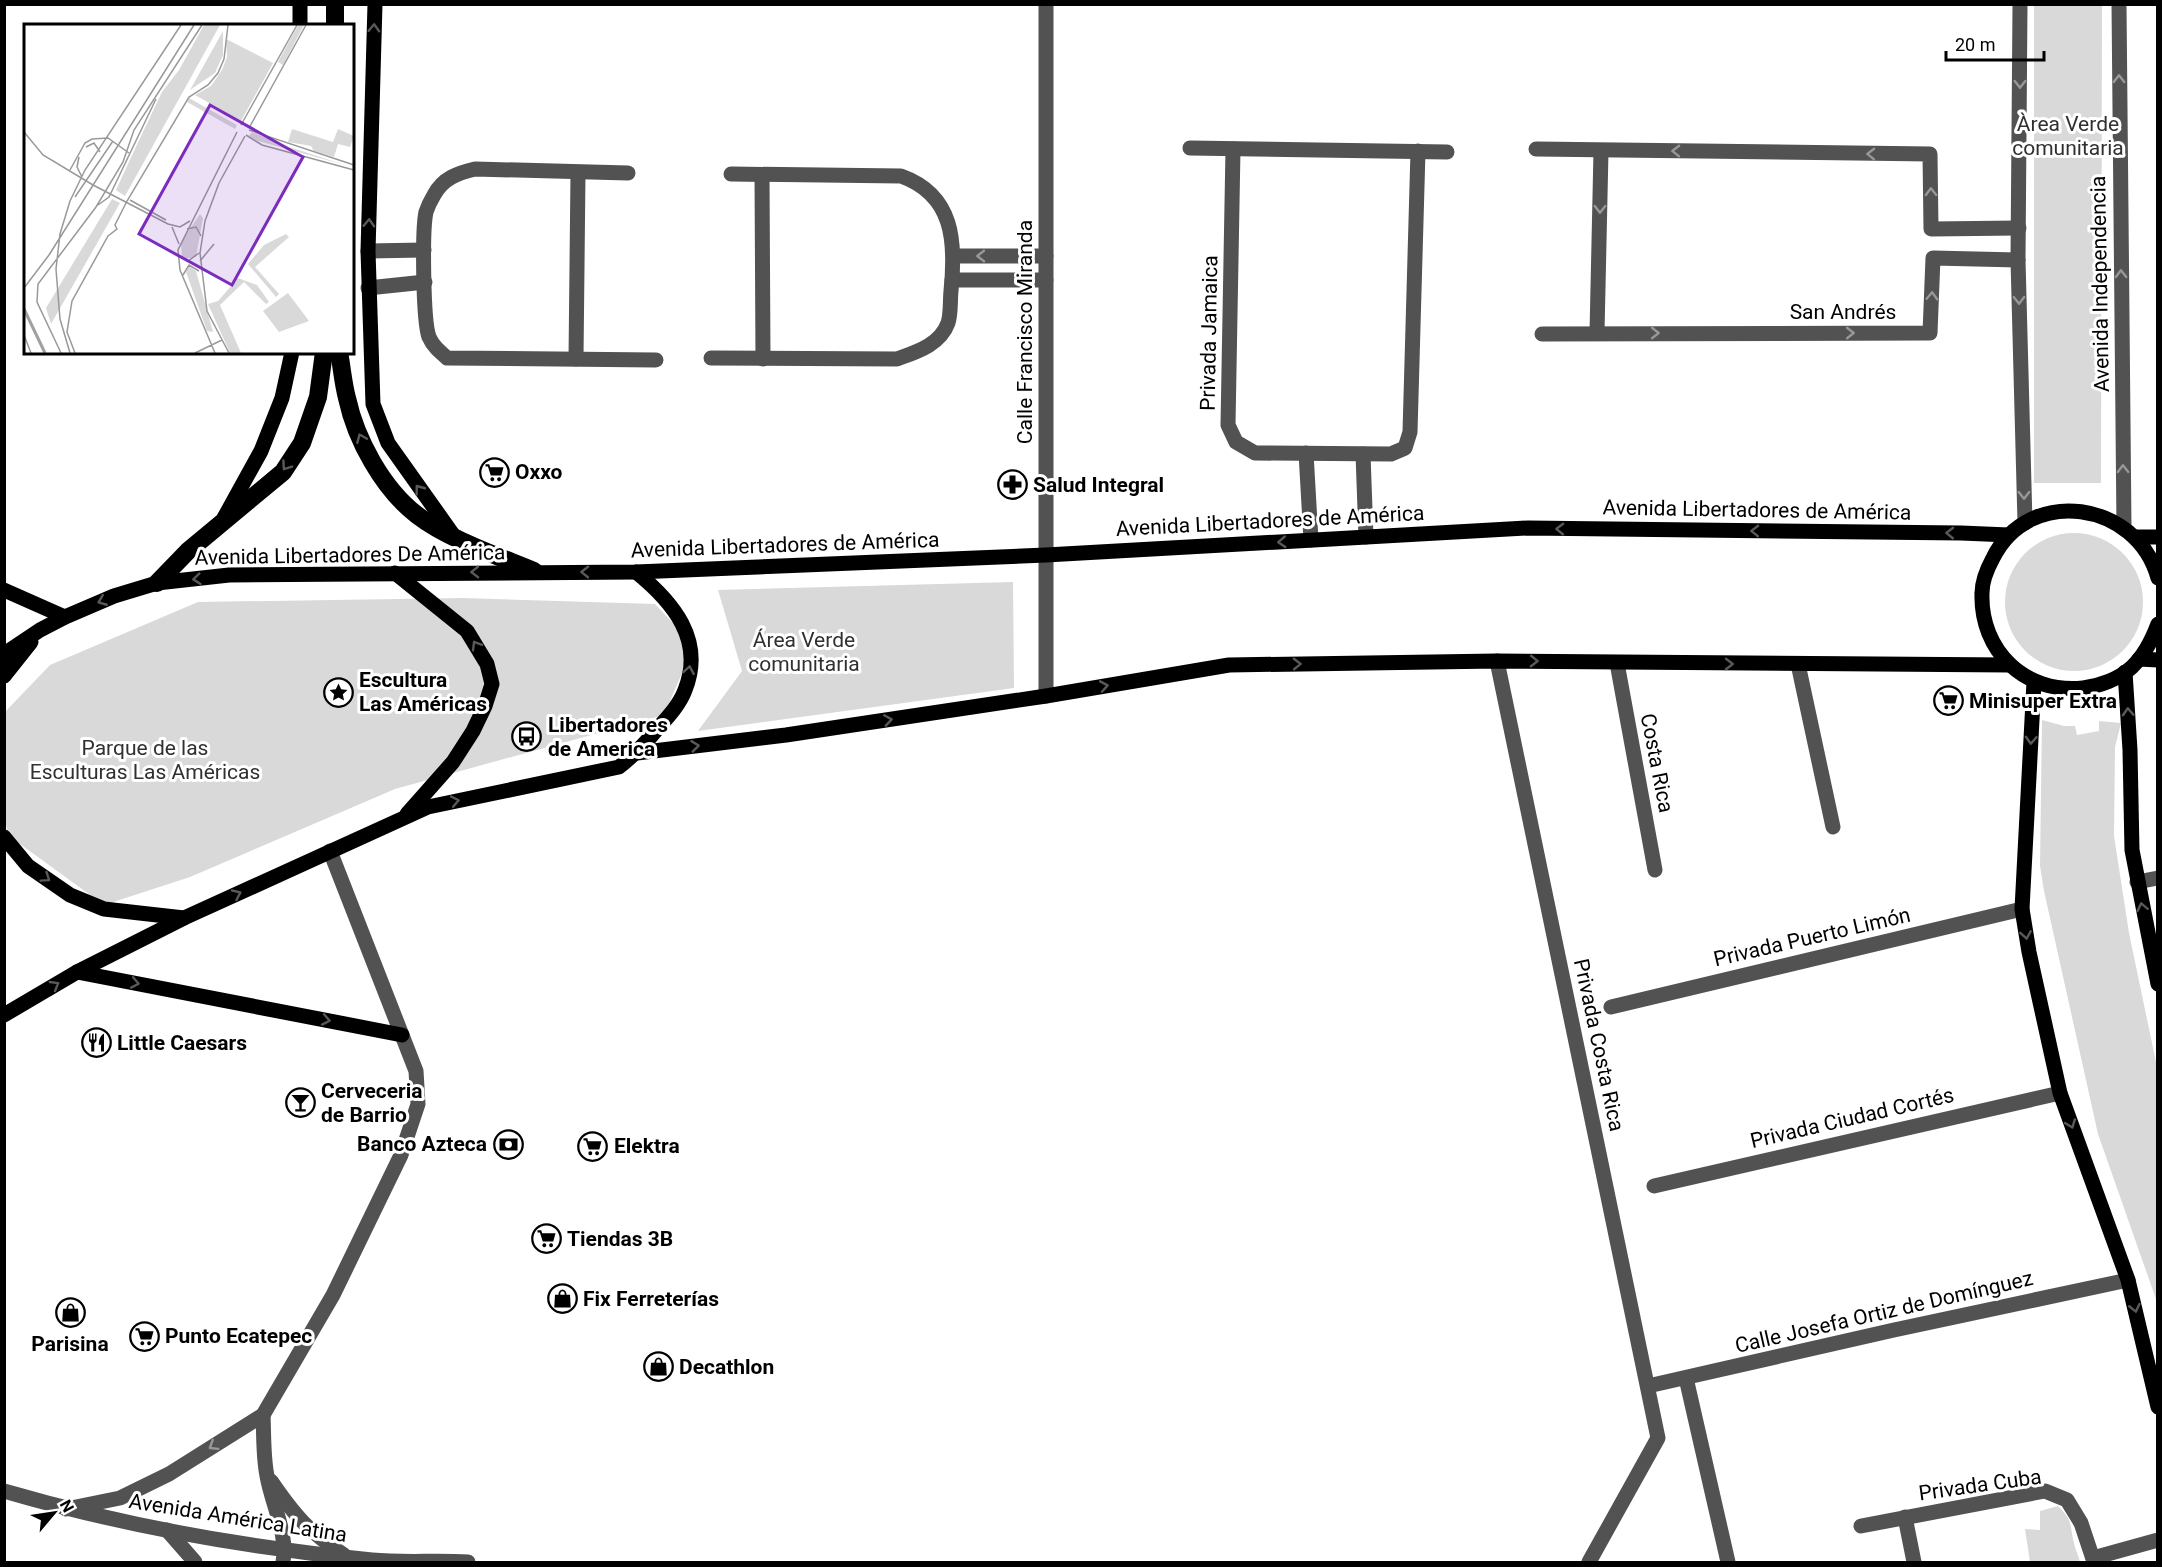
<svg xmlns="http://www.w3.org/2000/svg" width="2162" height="1567" font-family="Roboto,sans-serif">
<rect width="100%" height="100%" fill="#fff"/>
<g fill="#d9d9d9">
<polygon points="2034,5 2102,5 2101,483 2034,483"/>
<circle cx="2074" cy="602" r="69"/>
<polygon points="1013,582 1014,688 698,731 742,671 718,590"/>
<polygon points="463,598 655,604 688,639 682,673 664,715 395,789 190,877 104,905 9,836 4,818 4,713 50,665 198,602"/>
<polygon points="2042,720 2064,726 2075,726 2077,735 2099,731 2099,721 2121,723 2115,747 2114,836 2129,933 2157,1067 2157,1302 2098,1134 2044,891 2040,866"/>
<path d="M2058,1506C2074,1522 2069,1524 2074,1543C2075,1550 2079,1556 2080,1562H2030L2025,1529L2040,1530V1511Z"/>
</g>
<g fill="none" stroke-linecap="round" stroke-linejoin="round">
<g stroke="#525252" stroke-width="15">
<polyline points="1046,4 1046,696"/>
<polyline points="2020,4 2018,260 2025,523"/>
<polyline points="2119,4 2124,528"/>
<polyline points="1190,148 1447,152"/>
<polyline points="1233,149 1228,425 1236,442 1255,453 1391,454 1405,448 1410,432 1418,151"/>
<polyline points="1536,149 1930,154 1931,229 2019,228"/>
<path d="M628,173L475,169C458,173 443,178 434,195C431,200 428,206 426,212C422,230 423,321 429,337C433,346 439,351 447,358L656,360"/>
<polyline points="762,175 763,359"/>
<polyline points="368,251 424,250"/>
<polyline points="953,256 1046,256"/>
<polyline points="952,280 1046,280"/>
<polyline points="368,288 425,282"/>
<polyline points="1597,333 1601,151"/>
<polyline points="1542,334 1930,333 1933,258 2018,260"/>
<path d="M711,358L897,359C916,352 940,345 948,323C951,314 950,301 951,291C956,242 954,195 901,176L731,174"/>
<polyline points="576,359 578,173"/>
<polyline points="1306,453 1311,540"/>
<polyline points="1363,454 1366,537"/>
<polyline points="1497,661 1658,1438 1589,1562"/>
<polyline points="1617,663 1655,870"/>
<polyline points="1798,664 1833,827"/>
<polyline points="2137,882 2158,878"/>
<polyline points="1611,1007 2022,909"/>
<polyline points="1654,1186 2060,1093"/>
<polyline points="1686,1378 1728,1562"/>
<polyline points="1648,1386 1894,1330 2128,1280"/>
<path d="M263,1415C264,1435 263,1456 267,1476C272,1505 288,1533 283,1562"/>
<path d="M271,1481C295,1516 308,1531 344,1555"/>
<path d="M4,1491C124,1526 249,1548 372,1560C404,1563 437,1560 468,1562"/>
<polyline points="66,1509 120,1498 169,1474 263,1415 333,1295 401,1155 418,1104 416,1071 330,851"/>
<polyline points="1905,1517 1914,1562"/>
<polyline points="1861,1526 2045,1491 2067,1500 2081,1523 2094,1562"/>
<polyline points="167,1530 195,1562"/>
<polyline points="2093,1558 2158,1540"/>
</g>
<g stroke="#000" stroke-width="15">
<polyline points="375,4 368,251 373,404 388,443 454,536"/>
<polyline points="300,26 300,4"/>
<polyline points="224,518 261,451 282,398 292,352"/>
<polyline points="2135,537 2158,537"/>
<polyline points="395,573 467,631 487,664 492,684 485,706 473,731 453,762 407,814"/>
<path d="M2158,578C2137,501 2029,485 1993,558C1987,569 1982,581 1982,593C1980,651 2025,694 2083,688C2100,686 2119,679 2132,667C2145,655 2152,640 2158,624"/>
<polyline points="4,590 65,617"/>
<polyline points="4,654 40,630 65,617 114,596 157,583 229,575 636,572 1046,555 1528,528 1961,533 2009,535"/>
<polyline points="2139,659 2158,660"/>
<polyline points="2125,672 2130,750 2132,850 2158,984"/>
<polyline points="4,676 31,642"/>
<polyline points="2034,682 2022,909 2029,952 2060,1093 2128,1280 2158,1407"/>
<polyline points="637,753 786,735 1046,696 1229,665 1497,661 2010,665"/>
<polyline points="4,837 28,866 70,895 104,909 184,918"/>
<polyline points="77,972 402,1035"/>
<path d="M4,1015L77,972L184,918L428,807L619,767C634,755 646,743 658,728C668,717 680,704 685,690C705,640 673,602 636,572"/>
</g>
<g stroke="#000" stroke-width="18">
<polyline points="335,26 335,4"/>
<path d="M339,352C342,368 343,383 347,398C356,440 383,489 417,515C448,539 498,556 534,571"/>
<polyline points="157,583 188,551 283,472 302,443 318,397 324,352"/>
</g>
</g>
<defs><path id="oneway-chevron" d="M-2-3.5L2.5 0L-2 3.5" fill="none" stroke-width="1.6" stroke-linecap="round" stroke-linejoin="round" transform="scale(1.5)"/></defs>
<g stroke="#595959">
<use href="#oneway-chevron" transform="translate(374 28) rotate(-88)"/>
<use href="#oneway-chevron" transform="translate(369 223) rotate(-88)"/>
<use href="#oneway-chevron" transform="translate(361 438) rotate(-113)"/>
<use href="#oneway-chevron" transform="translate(286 466) rotate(125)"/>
<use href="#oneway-chevron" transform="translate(419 489) rotate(-127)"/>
<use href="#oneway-chevron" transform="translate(1560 529) rotate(-179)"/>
<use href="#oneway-chevron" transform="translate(1755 531) rotate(-179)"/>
<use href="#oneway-chevron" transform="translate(1950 533) rotate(-179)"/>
<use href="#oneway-chevron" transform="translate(1282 542) rotate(177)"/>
<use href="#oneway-chevron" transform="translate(475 572) rotate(179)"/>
<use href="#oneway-chevron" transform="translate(585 572) rotate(-179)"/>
<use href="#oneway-chevron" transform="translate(197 579) rotate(174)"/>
<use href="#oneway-chevron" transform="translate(102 601) rotate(158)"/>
<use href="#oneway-chevron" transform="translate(476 645) rotate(-121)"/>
<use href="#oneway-chevron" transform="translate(1534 661) rotate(1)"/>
<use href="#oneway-chevron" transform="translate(1297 664) rotate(-1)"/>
<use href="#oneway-chevron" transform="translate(1729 664)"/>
<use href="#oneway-chevron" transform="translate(689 670) rotate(-80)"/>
<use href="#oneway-chevron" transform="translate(1104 686) rotate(-10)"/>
<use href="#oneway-chevron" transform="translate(2128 712) rotate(-93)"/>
<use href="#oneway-chevron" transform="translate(888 720) rotate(-9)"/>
<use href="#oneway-chevron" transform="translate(2031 740) rotate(93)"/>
<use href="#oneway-chevron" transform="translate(695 746) rotate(-7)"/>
<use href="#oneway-chevron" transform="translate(455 801) rotate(-12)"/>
<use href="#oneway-chevron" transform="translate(46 878) rotate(34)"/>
<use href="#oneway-chevron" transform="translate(237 894) rotate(-25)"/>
<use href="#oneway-chevron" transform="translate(2142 907) rotate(-102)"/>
<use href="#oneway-chevron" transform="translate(2026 935) rotate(81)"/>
<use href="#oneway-chevron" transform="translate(135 983) rotate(11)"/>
<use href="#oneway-chevron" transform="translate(55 985) rotate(-30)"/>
<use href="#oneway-chevron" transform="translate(326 1020) rotate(11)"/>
<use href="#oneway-chevron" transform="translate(2071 1124) rotate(70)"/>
<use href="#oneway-chevron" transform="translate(2135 1308) rotate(77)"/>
</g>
<g stroke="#979797">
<use href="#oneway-chevron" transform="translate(2119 79) rotate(-90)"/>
<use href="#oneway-chevron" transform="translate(2020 84) rotate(90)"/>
<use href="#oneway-chevron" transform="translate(1676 151) rotate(-179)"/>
<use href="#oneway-chevron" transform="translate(1871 154) rotate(-179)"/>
<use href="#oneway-chevron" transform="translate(1931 192) rotate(-91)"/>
<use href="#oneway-chevron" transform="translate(1600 209) rotate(91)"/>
<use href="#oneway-chevron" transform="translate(981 256) rotate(180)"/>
<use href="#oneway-chevron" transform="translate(2121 274) rotate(-91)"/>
<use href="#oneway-chevron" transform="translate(1932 296) rotate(-88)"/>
<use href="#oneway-chevron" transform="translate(2019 300) rotate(89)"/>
<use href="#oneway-chevron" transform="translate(1655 333)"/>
<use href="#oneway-chevron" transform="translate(1850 333)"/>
<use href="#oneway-chevron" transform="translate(2123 469) rotate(-91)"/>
<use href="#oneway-chevron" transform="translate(2024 495) rotate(89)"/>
<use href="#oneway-chevron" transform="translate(213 1446) rotate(148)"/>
</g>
<defs>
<symbol id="supermarket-ring" viewBox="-11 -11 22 22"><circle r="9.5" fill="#fff" stroke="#000" stroke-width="1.5"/><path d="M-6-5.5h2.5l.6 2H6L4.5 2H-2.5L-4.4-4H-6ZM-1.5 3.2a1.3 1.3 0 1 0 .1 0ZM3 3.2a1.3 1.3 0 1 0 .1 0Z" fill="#000"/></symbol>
<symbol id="pharmacy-ring" viewBox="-11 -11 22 22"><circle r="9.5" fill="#fff" stroke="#000" stroke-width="1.5"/><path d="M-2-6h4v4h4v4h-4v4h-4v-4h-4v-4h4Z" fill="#000"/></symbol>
<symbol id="sight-ring" viewBox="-11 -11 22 22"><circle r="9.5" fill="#fff" stroke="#000" stroke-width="1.5"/><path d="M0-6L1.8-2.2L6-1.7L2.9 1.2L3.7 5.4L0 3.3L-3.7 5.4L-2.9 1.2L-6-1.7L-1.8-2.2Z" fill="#000"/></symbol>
<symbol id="bus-ring" viewBox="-11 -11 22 22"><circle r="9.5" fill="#fff" stroke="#000" stroke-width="1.5"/><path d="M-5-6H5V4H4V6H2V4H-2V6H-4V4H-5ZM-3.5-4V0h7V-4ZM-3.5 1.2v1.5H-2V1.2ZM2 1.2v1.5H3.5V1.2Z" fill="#000"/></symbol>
<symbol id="restaurant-ring" viewBox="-11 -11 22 22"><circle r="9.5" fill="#fff" stroke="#000" stroke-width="1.5"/><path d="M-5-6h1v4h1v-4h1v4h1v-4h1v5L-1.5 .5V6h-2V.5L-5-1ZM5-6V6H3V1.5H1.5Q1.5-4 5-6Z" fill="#000"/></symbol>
<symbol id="bar-ring" viewBox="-11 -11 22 22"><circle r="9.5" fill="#fff" stroke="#000" stroke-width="1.5"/><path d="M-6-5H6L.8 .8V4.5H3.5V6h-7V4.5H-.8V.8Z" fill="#000"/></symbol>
<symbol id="bank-ring" viewBox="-11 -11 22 22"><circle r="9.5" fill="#fff" stroke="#000" stroke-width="1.5"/><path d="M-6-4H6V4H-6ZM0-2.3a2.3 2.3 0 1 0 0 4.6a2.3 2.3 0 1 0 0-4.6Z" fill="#000"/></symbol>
<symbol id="shop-ring" viewBox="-11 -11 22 22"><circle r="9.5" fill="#fff" stroke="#000" stroke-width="1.5"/><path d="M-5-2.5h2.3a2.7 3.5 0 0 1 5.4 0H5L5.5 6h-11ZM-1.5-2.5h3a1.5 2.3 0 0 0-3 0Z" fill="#000"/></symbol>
</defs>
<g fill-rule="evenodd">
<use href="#supermarket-ring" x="478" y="456" width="33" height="33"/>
<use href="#pharmacy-ring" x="996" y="468" width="33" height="33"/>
<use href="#sight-ring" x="322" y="676" width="33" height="33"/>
<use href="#supermarket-ring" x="1932" y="684" width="33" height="33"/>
<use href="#bus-ring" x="510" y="720" width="33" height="33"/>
<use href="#restaurant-ring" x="80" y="1026" width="33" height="33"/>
<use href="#bar-ring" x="284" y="1086" width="33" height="33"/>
<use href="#bank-ring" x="492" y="1128" width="33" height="33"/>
<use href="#supermarket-ring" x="576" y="1130" width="33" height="33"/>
<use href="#supermarket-ring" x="530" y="1222" width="33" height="33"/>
<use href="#shop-ring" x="546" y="1282" width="33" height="33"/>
<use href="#shop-ring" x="54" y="1296" width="33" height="33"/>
<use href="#supermarket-ring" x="128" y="1320" width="33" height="33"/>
<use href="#shop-ring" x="642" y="1350" width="33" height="33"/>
</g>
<g text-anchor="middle" stroke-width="6" stroke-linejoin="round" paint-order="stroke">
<g font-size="21" fill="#303030" stroke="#fff">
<text x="2068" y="131">Àrea Verde<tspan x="2068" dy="24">comunitaria</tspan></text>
<text x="804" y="647">Área Verde<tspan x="804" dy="24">comunitaria</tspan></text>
<text x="145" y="755">Parque de las<tspan x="145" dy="24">Esculturas Las Américas</tspan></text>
</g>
<g font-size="21" fill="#000" stroke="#fff">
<text transform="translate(2100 284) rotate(-91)" y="7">Avenida Independencia</text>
<text x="1843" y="319">San Andrés</text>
<text transform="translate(1025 332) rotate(-90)" y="7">Calle Francisco Miranda</text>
<text transform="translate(1209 333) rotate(-89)" y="7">Privada Jamaica</text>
<text transform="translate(1757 510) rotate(1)" y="7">Avenida Libertadores de América</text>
<text transform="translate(1270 521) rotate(-3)" y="7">Avenida Libertadores de América</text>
<text transform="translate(785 545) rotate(-2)" y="7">Avenida Libertadores de América</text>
<text transform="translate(350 555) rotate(-1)" y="7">Avenida Libertadores De América</text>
<text transform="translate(1657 763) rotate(79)" y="7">Costa Rica</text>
<text transform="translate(1812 937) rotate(-13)" y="7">Privada Puerto Limón</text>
<text transform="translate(1599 1045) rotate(78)" y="7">Privada Costa Rica</text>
<text transform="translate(1852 1118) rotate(-13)" y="7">Privada Ciudad Cortés</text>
<text transform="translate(1884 1312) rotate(-13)" y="7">Calle Josefa Ortiz de Domínguez</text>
<text transform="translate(1980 1485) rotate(-8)" y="7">Privada Cuba</text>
<text transform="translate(238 1518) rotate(9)" y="7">Avenida América Latina</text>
</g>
<g font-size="21" font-weight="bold" fill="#000" stroke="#fff" text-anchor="start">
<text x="515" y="479">Oxxo</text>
<text x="1033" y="492">Salud Integral</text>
<text x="359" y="687">Escultura<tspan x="359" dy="24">Las Américas</tspan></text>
<text x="1969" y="708">Minisuper Extra</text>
<text x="548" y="732">Libertadores<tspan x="548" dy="24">de America</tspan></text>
<text x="117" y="1050">Little Caesars</text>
<text x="321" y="1098">Cerveceria<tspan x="321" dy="24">de Barrio</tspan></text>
<text x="487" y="1151" text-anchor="end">Banco Azteca</text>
<text x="614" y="1153">Elektra</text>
<text x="567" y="1246">Tiendas 3B</text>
<text x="583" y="1306">Fix Ferreterías</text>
<text x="165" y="1343">Punto Ecatepec</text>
<text x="70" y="1351" text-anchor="middle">Parisina</text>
<text x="679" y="1374">Decathlon</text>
</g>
</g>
<g transform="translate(24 24)">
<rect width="330" height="330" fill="#fff"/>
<path d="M180,1H196L101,172L92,166L110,127L138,68L155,46ZM274,1H280L259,41L254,38ZM199,7V31L191,49L166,66ZM202,15L249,39L217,97L171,71L187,62L198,46L203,33ZM165,74L213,101L211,105L163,78ZM268,105L309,118L314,105L330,112L326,123L314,120L310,133L290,127L287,122L264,118ZM228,108L262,122L321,141L234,117L225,112ZM88,175L96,179L27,300L22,284ZM176,190L179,194L172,233L158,235L157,218ZM262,210L265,213L231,243L255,270L252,273L224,240L240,221ZM165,242L172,247L189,308L183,307L162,248ZM214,254L233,261L245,278L242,280L220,258L196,281L217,329H206L184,280L194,277ZM264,269L285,297L255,308L239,287Z" fill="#d9d9d9"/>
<path fill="none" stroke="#a0a0a0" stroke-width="3" d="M0,285L21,329"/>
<path fill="none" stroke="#999" stroke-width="1.5" d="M217,101L273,1M225,104L282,1M225,106L330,141M0,108L19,131L69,161L144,200L156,203L166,197M222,111L238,121L330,146M62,123L70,119L76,128M55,133L53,143L58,153M46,146L61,119L68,115L84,114L105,129M51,173L89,117M106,176L142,196M74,181L85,173L132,75M148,203L155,220M163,205L172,203L177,212M155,232L164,237L175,229M176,237L190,220M159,251L165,241L175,247M0,264L25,231L170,1M0,311L7,329M37,329L13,278L14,260L72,183L99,138L110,106L178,1M46,329L36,295L32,245L36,210L46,177L61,146L157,1M51,329L43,308L48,277L84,212L93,205L91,201L103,177L165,73L184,61L194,49L200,35L204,1M171,329L198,316M191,329L156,246L154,226L213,108M205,329L183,287L176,229L181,197L195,159L221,112"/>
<path fill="#7b2cbf" fill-opacity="0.15" stroke="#7b2cbf" stroke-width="3" d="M186,81L279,133L208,261L115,210Z"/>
<rect width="330" height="330" fill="none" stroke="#000" stroke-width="3"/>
</g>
<rect width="2162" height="1567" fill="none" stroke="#000000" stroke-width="12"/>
<g transform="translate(54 1513) rotate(61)" stroke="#ffffff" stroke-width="4.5" paint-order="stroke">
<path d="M0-4.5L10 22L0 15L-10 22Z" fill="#000000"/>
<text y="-9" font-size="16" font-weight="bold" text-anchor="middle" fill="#000000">N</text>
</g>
<path d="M1946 51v9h98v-9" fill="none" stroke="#000000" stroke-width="3"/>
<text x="1955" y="51" font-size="18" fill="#000000" stroke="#ffffff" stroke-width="4.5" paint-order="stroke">20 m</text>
</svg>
